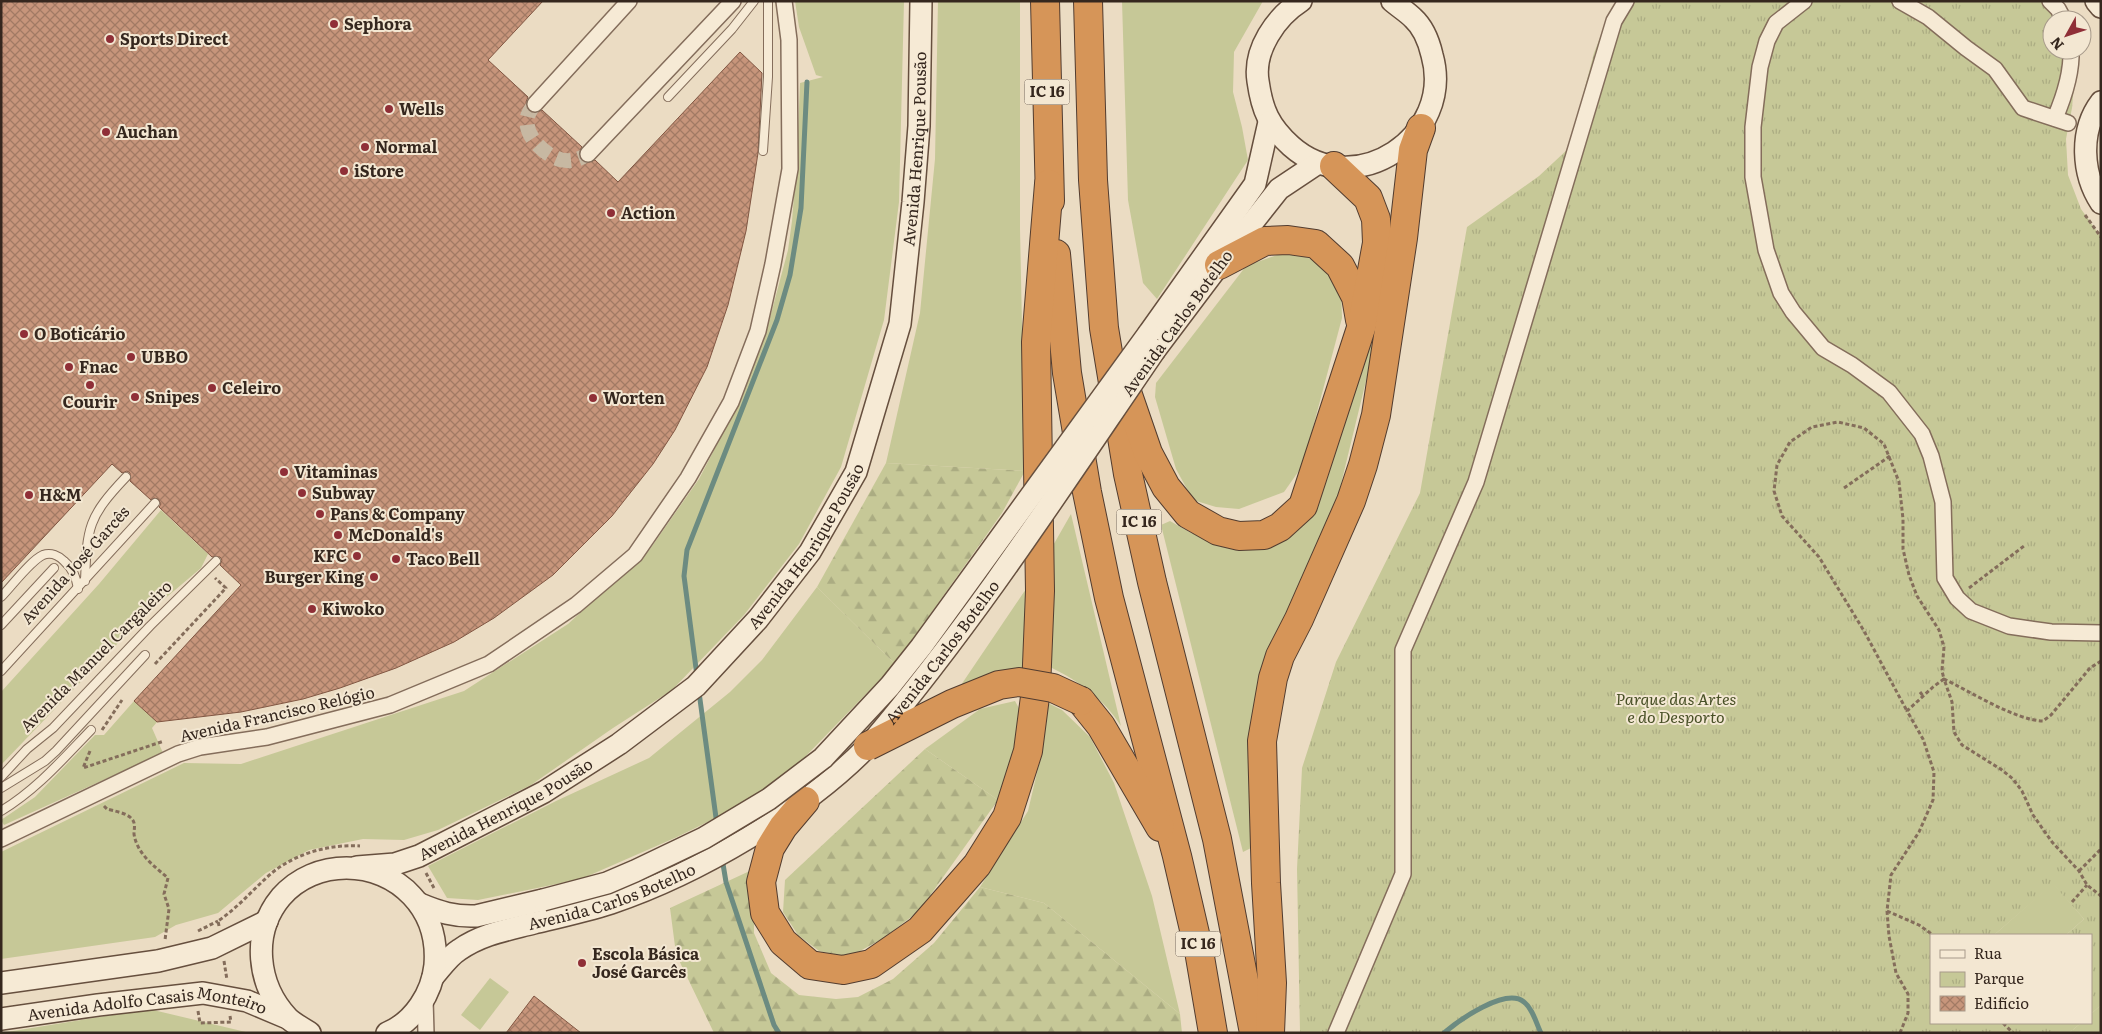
<svg xmlns="http://www.w3.org/2000/svg" width="2102" height="1034" font-family="Literata,serif">
<defs>
<pattern id="forest-firs" width="22" height="20" patternUnits="userSpaceOnUse" patternTransform="scale(1.25)"><rect width="22" height="20" fill="#c6c897"/><path d="M5 1l3.5 6h-7zM16 11l3.5 6h-7z" fill="#abac82"/></pattern>
<pattern id="park-tufts" width="24" height="20" patternUnits="userSpaceOnUse" patternTransform="scale(1.25)"><rect width="24" height="20" fill="#c6c897"/><path d="M3 7l-1-3M5 7V3M7 7l1-3M15 17l-1-3M17 17v-4M19 17l1-3" fill="none" stroke="#abac82"/></pattern>
<pattern id="building-cross-hatch" width="8" height="8" patternUnits="userSpaceOnUse" patternTransform="scale(1.25)"><rect width="8" height="8" fill="#c7957b"/><path d="M0 0l8 8M0 8l8-8" fill="none" stroke="#a27a64"/></pattern>
</defs>
<rect width="100%" height="100%" fill="#ebdcc3"/>
<g fill="#c6c897">
<polygon points="795,1 904,1 899,202 884,320 841,467 799,544 744,615 672,690 613,728 531,785 438,830 404,840 363,839 309,850 266,873 218,913 176,925 155,937 1,959 1,852 184,763 241,764 464,691 568,624 650,549 699,479 711,456 736,406 760,348 771,314 788,250 792,221 797,158 800,83 823,77 816,75 799,27"/>
<polygon points="938,1 1020,1 1020,229 1025,471 886,463 920,313 935,159"/>
<polygon points="1122,1 1263,1 1234,52 1233,92 1242,127 1248,160 1157,299 1143,283 1128,200"/>
<polygon points="1283,253 1303,256 1322,263 1341,287 1342,318 1303,465 1284,492 1239,509 1216,507 1193,500 1176,469 1155,397 1156,383 1246,266"/>
<polygon points="1388,290 1332,521 1305,581 1255,846 1243,852 1161,525 1170,521 1191,533 1224,545 1260,550 1279,543 1299,527 1314,505 1327,480 1377,305"/>
<polygon points="161,510 208,554 201,568 142,618 1,765 1,692 99,584"/>
<path d="M1071,514L1121,726C1104,699 1079,681 1050,667L1047,556Z"/>
<polygon points="1028,586 1029,670 993,673 961,685"/>
<polygon points="817,587 895,664 803,759 744,804 677,837 581,879 478,900 447,898 428,866 556,801 649,758 730,692 762,660"/>
<polygon points="134,701 157,722 152,728 163,753 4,825 1,820 35,797 95,735 104,735"/>
<polygon points="1015,701 1021,712 1011,763 998,800 925,749 980,709"/>
<polygon points="1046,702 1062,710 1090,737 1114,783 1152,896 1180,1014 1044,903 980,887 1028,811 1040,760"/>
<polygon points="2053,883 2084,919 2066,935 1994,935"/>
<polygon points="490,978 509,992 480,1030 461,1015"/>
<polygon points="2101,1005 2101,1033 2069,1033 2081,1023 2091,1023 2091,1014"/>
<polygon points="149,1009 250,1033 1,1033"/>
</g>
<g fill="url(#forest-firs)">
<polygon points="886,463 1025,471 1002,513 895,664 817,587"/>
<polygon points="925,749 998,800 919,911 882,939 849,957 819,951 798,935 783,912 785,880"/>
<polygon points="754,869 754,933 771,973 799,995 836,999 858,997 893,979 934,943 980,887 1044,903 1180,1014 1182,1033 714,1033 676,954 670,908"/>
</g>
<polygon fill="url(#park-tufts)" points="1617,1 2061,1 2071,20 2052,20 2052,50 2077,50 2072,108 2066,139 2068,175 2081,209 2101,237 2101,1005 2091,1014 2091,935 2066,935 2084,919 2053,884 1994,935 1931,935 1931,1023 2081,1023 2069,1033 1300,1033 1297,869 1302,768 1336,662 1420,493 1467,227 1539,176 1569,148 1594,53 1610,12"/>
<g fill="none" stroke-linecap="round" stroke-linejoin="round">
<g stroke="#6c8b81" stroke-width="5">
<polyline points="697,676 684,576 687,550 777,320 790,275 801,208 807,82"/>
<polyline points="699,692 717,825"/>
<polyline points="722,858 726,882 774,1025 779,1033"/>
<path d="M1444,1033C1459,1020 1506,987 1524,1002C1533,1009 1536,1023 1541,1033"/>
</g>
</g>
<g fill="url(#building-cross-hatch)" stroke="#815642">
<polygon points="1,1 543,1 488,60 528,97 526,102 528,111 533,113 542,110 582,147 579,152 581,160 586,163 595,160 618,182 740,52 762,73 758,153 746,231 728,305 707,367 675,430 653,464 612,516 553,575 494,618 454,642 396,668 340,688 303,699 241,712 157,722 134,701 241,585 220,565 222,560 220,557 212,557 159,507 161,504 158,499 154,498 151,500 130,481 130,473 127,471 122,473 112,464 1,583"/>
<polygon points="534,996 581,1033 506,1033"/>
</g>
<g fill="none" stroke-linecap="round" stroke-linejoin="round">
<path stroke="#c7b8a2" stroke-width="15" stroke-dasharray="15 8" stroke-linecap="butt" d="M535,104C531,109 527,114 527,121C526,138 547,157 562,160C572,162 580,159 588,154"/>
<defs>
<g id="lane">
<polyline points="668,97 732,29 754,1"/>
<polyline points="763,151 768,77 768,1"/>
<path d="M85,581C87,527 88,517 126,477"/>
<path d="M1,597C12,586 30,561 43,555C51,552 59,556 64,561C73,569 76,577 78,589"/>
<polyline points="1,625 54,568"/>
<polyline points="1,671 155,503"/>
<polyline points="1,777 27,749 53,728 150,626 216,561"/>
<polyline points="1,788 45,761 56,751 145,655"/>
<path d="M1,811C36,790 62,760 91,730"/>
</g>
<g id="street">
<polyline points="1804,1 1776,23 1767,41 1760,67 1753,127 1753,177 1766,250 1781,293 1793,312 1823,348 1852,365 1889,392 1922,434 1931,456 1943,502 1945,578 1957,598 1971,611 2009,626 2051,632 2101,633"/>
<polyline points="1900,1 1928,17 1966,48 1995,69 2023,108 2068,123"/>
<polyline points="2050,1 2058,9 2064,20"/>
<polyline points="535,104 629,1"/>
<path d="M2055,118C2064,97 2072,73 2071,50"/>
<polyline points="588,154 733,1"/>
<polyline points="1,839 178,754 200,747 267,737 390,705 489,664 576,605 635,555 688,478 731,402 758,331 773,264 790,169 789,40 784,1"/>
<polyline points="425,999 426,1033"/>
<polyline points="1336,1033 1403,874 1403,650 1476,482 1614,21 1626,1"/>
</g>
<g id="secondary">
<path d="M1301,1C1276,17 1253,50 1258,81C1262,110 1269,126 1291,146C1355,203 1455,136 1432,55C1429,42 1423,27 1413,18C1407,12 1399,7 1392,1"/>
<polyline points="2096,1 2101,7"/>
<path d="M2101,102C2079,131 2082,174 2101,203"/>
<polyline points="1149,333 1255,184 1269,122"/>
<polyline points="1155,350 1219,265 1279,189 1318,163"/>
<path id="s1" d="M357,867L395,864L419,856L544,792L619,744L696,686L758,619L810,552L856,472L900,324L913,202L919,126L921,1"/>
<path d="M420,904C439,912 455,917 476,916L543,900"/>
<path id="s2" d="M433,977C441,968 449,956 459,950C482,934 507,930 534,923C559,917 586,911 611,903C697,874 805,811 868,746"/>
<polyline points="1,983 158,961 212,948 267,921"/>
<path id="s3" d="M1,1019L98,1005L203,993L247,1001L285,1017"/>
<path d="M310,1033C303,1028 294,1024 288,1018C257,985 251,933 281,897C315,858 378,859 412,896C430,915 437,939 435,965C432,993 414,1022 387,1033"/>
</g>
<g id="highway">
<polyline points="1045,1 1050,201"/>
<polyline points="1088,1 1093,180 1104,328 1128,474 1152,582 1217,839 1254,1033"/>
<polyline points="1056,254 1067,373 1087,492 1109,598 1177,856 1199,951 1213,1033"/>
<polyline points="1219,265 1265,241 1288,240 1316,244 1340,266 1356,297 1360,320"/>
<polyline points="1128,395 1148,453 1166,487 1188,514 1218,531 1239,536 1264,535 1280,527 1303,506 1362,325 1377,243 1376,219 1368,198 1334,166"/>
<polyline points="1081,701 1101,726 1160,827"/>
<polyline points="805,801 783,827 770,848 761,882 765,913 783,942 810,965 843,970 871,964 920,930 977,865 1007,817 1028,751 1036,689 1040,591 1036,342 1049,184"/>
<polyline points="1270,1033 1272,983 1266,883 1262,741 1273,678 1280,656 1299,619 1351,501 1363,465 1376,415 1403,238 1413,150 1421,128"/>
</g>
</defs>
<use href="#lane" stroke="#846d5b" stroke-width="10"/>
<use href="#street" stroke="#846d5b" stroke-width="18"/>
<use href="#secondary" stroke="#664f3e" stroke-width="24"/>
<use href="#highway" stroke="#523c2f" stroke-width="30"/>
<g stroke="#846d5b" stroke-width="3" stroke-dasharray="4 2.5" stroke-linecap="butt">
<polyline points="2085,215 2101,237"/>
<polyline points="1844,488 1890,456"/>
<polyline points="1969,588 2024,546"/>
<path d="M2101,661L2090,668L2051,715L2043,721C2015,720 1971,692 1944,679L1952,702L1954,732L1962,745L2002,770L2013,779L2022,791L2033,815L2052,842L2079,871L2087,885L2101,896"/>
<polyline points="155,664 226,588 215,578"/>
<polyline points="1920,692 1923,696"/>
<polyline points="102,730 122,700"/>
<polyline points="90,751 83,768 164,741"/>
<path d="M104,806L107,809C114,811 127,813 132,819C136,824 134,829 134,834C137,854 154,866 168,878L164,894L169,909L165,940"/>
<polyline points="2079,871 2101,849"/>
<polyline points="426,873 435,890"/>
<polyline points="2072,902 2087,885"/>
<polyline points="1887,911 1919,925 1933,935"/>
<path d="M219,926L218,921C239,907 254,888 273,872C297,853 330,844 360,846"/>
<polyline points="198,931 218,921"/>
<polyline points="224,961 227,980"/>
<polyline points="198,1011 200,1023 231,1022 230,1016"/>
<polyline points="2003,1023 2013,1033"/>
<polyline points="1900,1033 1908,1013 1908,994 1896,973 1889,936 1887,911 1891,875 1919,832 1933,800 1934,772 1923,739 1907,711 1933,687 1944,679 1942,671 1944,647 1939,630 1917,596 1909,575 1903,549 1903,519 1899,482 1884,444 1864,428 1838,422 1812,427 1790,442 1777,465 1774,491 1782,516 1819,557 1864,631 1907,711"/>
</g>
<use href="#lane" stroke="#f6ead5" stroke-width="8"/>
<use href="#street" stroke="#f6ead5" stroke-width="15"/>
<use href="#secondary" stroke="#f6ead5" stroke-width="21"/>
<use href="#highway" stroke="#d69558" stroke-width="28"/>
<defs>
<g id="secondary-bridge">
<path id="s4" d="M872,742C976,619 1064,483 1155,350"/>
<polyline points="543,900 607,883 635,871 704,838 769,799 823,758 890,686 921,647 1149,333"/>
</g>
<polyline id="highway-bridge" points="868,746 952,704 999,685 1019,682 1053,688 1081,701"/>
</defs>
<use href="#secondary-bridge" stroke="#664f3e" stroke-width="24" stroke-linecap="butt"/>
<use href="#highway-bridge" stroke="#523c2f" stroke-width="30" stroke-linecap="butt"/>
<use href="#secondary-bridge" stroke="#f6ead5" stroke-width="21"/>
<use href="#highway-bridge" stroke="#d69558" stroke-width="28"/>
</g>
<g fill="#8f2f37" stroke="#f3e7d2" stroke-width="2">
<circle cx="334" cy="24" r="5"/>
<circle cx="110" cy="39" r="5"/>
<circle cx="389" cy="109" r="5"/>
<circle cx="106" cy="132" r="5"/>
<circle cx="365" cy="147" r="5"/>
<circle cx="344" cy="171" r="5"/>
<circle cx="611" cy="213" r="5"/>
<circle cx="24" cy="334" r="5"/>
<circle cx="131" cy="357" r="5"/>
<circle cx="69" cy="367" r="5"/>
<circle cx="90" cy="385" r="5"/>
<circle cx="212" cy="388" r="5"/>
<circle cx="135" cy="397" r="5"/>
<circle cx="593" cy="398" r="5"/>
<circle cx="284" cy="472" r="5"/>
<circle cx="302" cy="493" r="5"/>
<circle cx="29" cy="495" r="5"/>
<circle cx="320" cy="514" r="5"/>
<circle cx="338" cy="535" r="5"/>
<circle cx="357" cy="556" r="5"/>
<circle cx="396" cy="559" r="5"/>
<circle cx="374" cy="577" r="5"/>
<circle cx="312" cy="609" r="5"/>
<circle cx="582" cy="963" r="5"/>
</g>
<g text-anchor="middle" stroke-width="4" stroke-linejoin="round" paint-order="stroke">
<g fill="#f3e7d2" stroke="#6e6154" stroke-width="1">
<rect x="1024.5" y="79.5" width="45" height="25" rx="4"/>
<rect x="1116.5" y="509.5" width="45" height="25" rx="4"/>
<rect x="1175.5" y="931.5" width="45" height="25" rx="4"/>
</g>
<g font-size="15" font-weight="bold" fill="#35271e">
<text x="1047" y="97">IC 16</text>
<text x="1139" y="527">IC 16</text>
<text x="1198" y="949">IC 16</text>
</g>
<g font-size="16" font-weight="bold" fill="#35271e" stroke="#f3e7d2" text-anchor="start">
<text x="344" y="30">Sephora</text>
<text x="120" y="45">Sports Direct</text>
<text x="399" y="115">Wells</text>
<text x="116" y="138">Auchan</text>
<text x="375" y="153">Normal</text>
<text x="354" y="177">iStore</text>
<text x="621" y="219">Action</text>
<text x="34" y="340">O Boticário</text>
<text x="141" y="363">UBBO</text>
<text x="79" y="373">Fnac</text>
<text x="222" y="394">Celeiro</text>
<text x="145" y="403">Snipes</text>
<text x="603" y="404">Worten</text>
<text x="90" y="408" text-anchor="middle">Courir</text>
<text x="294" y="478">Vitaminas</text>
<text x="312" y="499">Subway</text>
<text x="39" y="501">H&amp;M</text>
<text x="330" y="520">Pans &amp; Company</text>
<text x="348" y="541">McDonald's</text>
<text x="347" y="562" text-anchor="end">KFC</text>
<text x="406" y="565">Taco Bell</text>
<text x="364" y="583" text-anchor="end">Burger King</text>
<text x="322" y="615">Kiwoko</text>
<text x="592" y="960">Escola Básica<tspan x="592" dy="18">José Garcês</tspan></text>
</g>
<g font-size="16" fill="#35271e" stroke="#f3e7d2">
<text dy="6" stroke="none"><textPath href="#s1" startOffset="988">Avenida Henrique Pousão</textPath></text>
<text transform="translate(1177 323) rotate(-54)" y="6">Avenida Carlos Botelho</text>
<text dy="6" stroke="none"><textPath href="#s1" startOffset="568">Avenida Henrique Pousão</textPath></text>
<text transform="translate(75 565) rotate(-48)" y="6">Avenida José Garcês</text>
<text dy="6" stroke="none"><textPath href="#s4" startOffset="114">Avenida Carlos Botelho</textPath></text>
<text transform="translate(96 656) rotate(-45)" y="6">Avenida Manuel Cargaleiro</text>
<text transform="translate(277 714) rotate(-13)" y="6">Avenida Francisco Relógio</text>
<text dy="6" stroke="none"><textPath href="#s1" startOffset="162">Avenida Henrique Pousão</textPath></text>
<text dy="6" stroke="none"><textPath href="#s2" startOffset="200">Avenida Carlos Botelho</textPath></text>
<text dy="6" stroke="none"><textPath href="#s3" startOffset="148">Avenida Adolfo Casais Monteiro</textPath></text>
</g>
<g font-size="16" font-style="italic" fill="#485026" stroke="#f3e7d2">
<text x="1676" y="705">Parque das Artes<tspan x="1676" dy="18">e do Desporto</tspan></text>
</g>
</g>
<rect width="2102" height="1034" fill="none" stroke="#35271e" stroke-width="5"/>
<rect x="1930" y="934" width="162" height="90" fill="#f3e7d2" stroke="#a79a8a"/>
<rect x="1940" y="950" width="25" height="8" fill="#f6ead5" stroke="#a79a8a"/>
<text x="1974" y="959" font-size="15" fill="#35271e">Rua</text>
<rect x="1940" y="972" width="25" height="15" fill="url(#park-tufts)" stroke="#a79a8a"/>
<text x="1974" y="984" font-size="15" fill="#35271e">Parque</text>
<rect x="1940" y="996" width="25" height="15" fill="url(#building-cross-hatch)" stroke="#a79a8a"/>
<text x="1974" y="1009" font-size="15" fill="#35271e">Edifício</text>
<g transform="translate(2067 35) rotate(230)"><circle r="24" fill="#f3e7d2" stroke="#a79a8a"/>
<path d="M0-4L9 19L0 12L-9 19Z" fill="#8f2f37"/>
<text y="-8" font-size="14" font-weight="bold" text-anchor="middle" fill="#35271e">N</text>
</g>
</svg>
